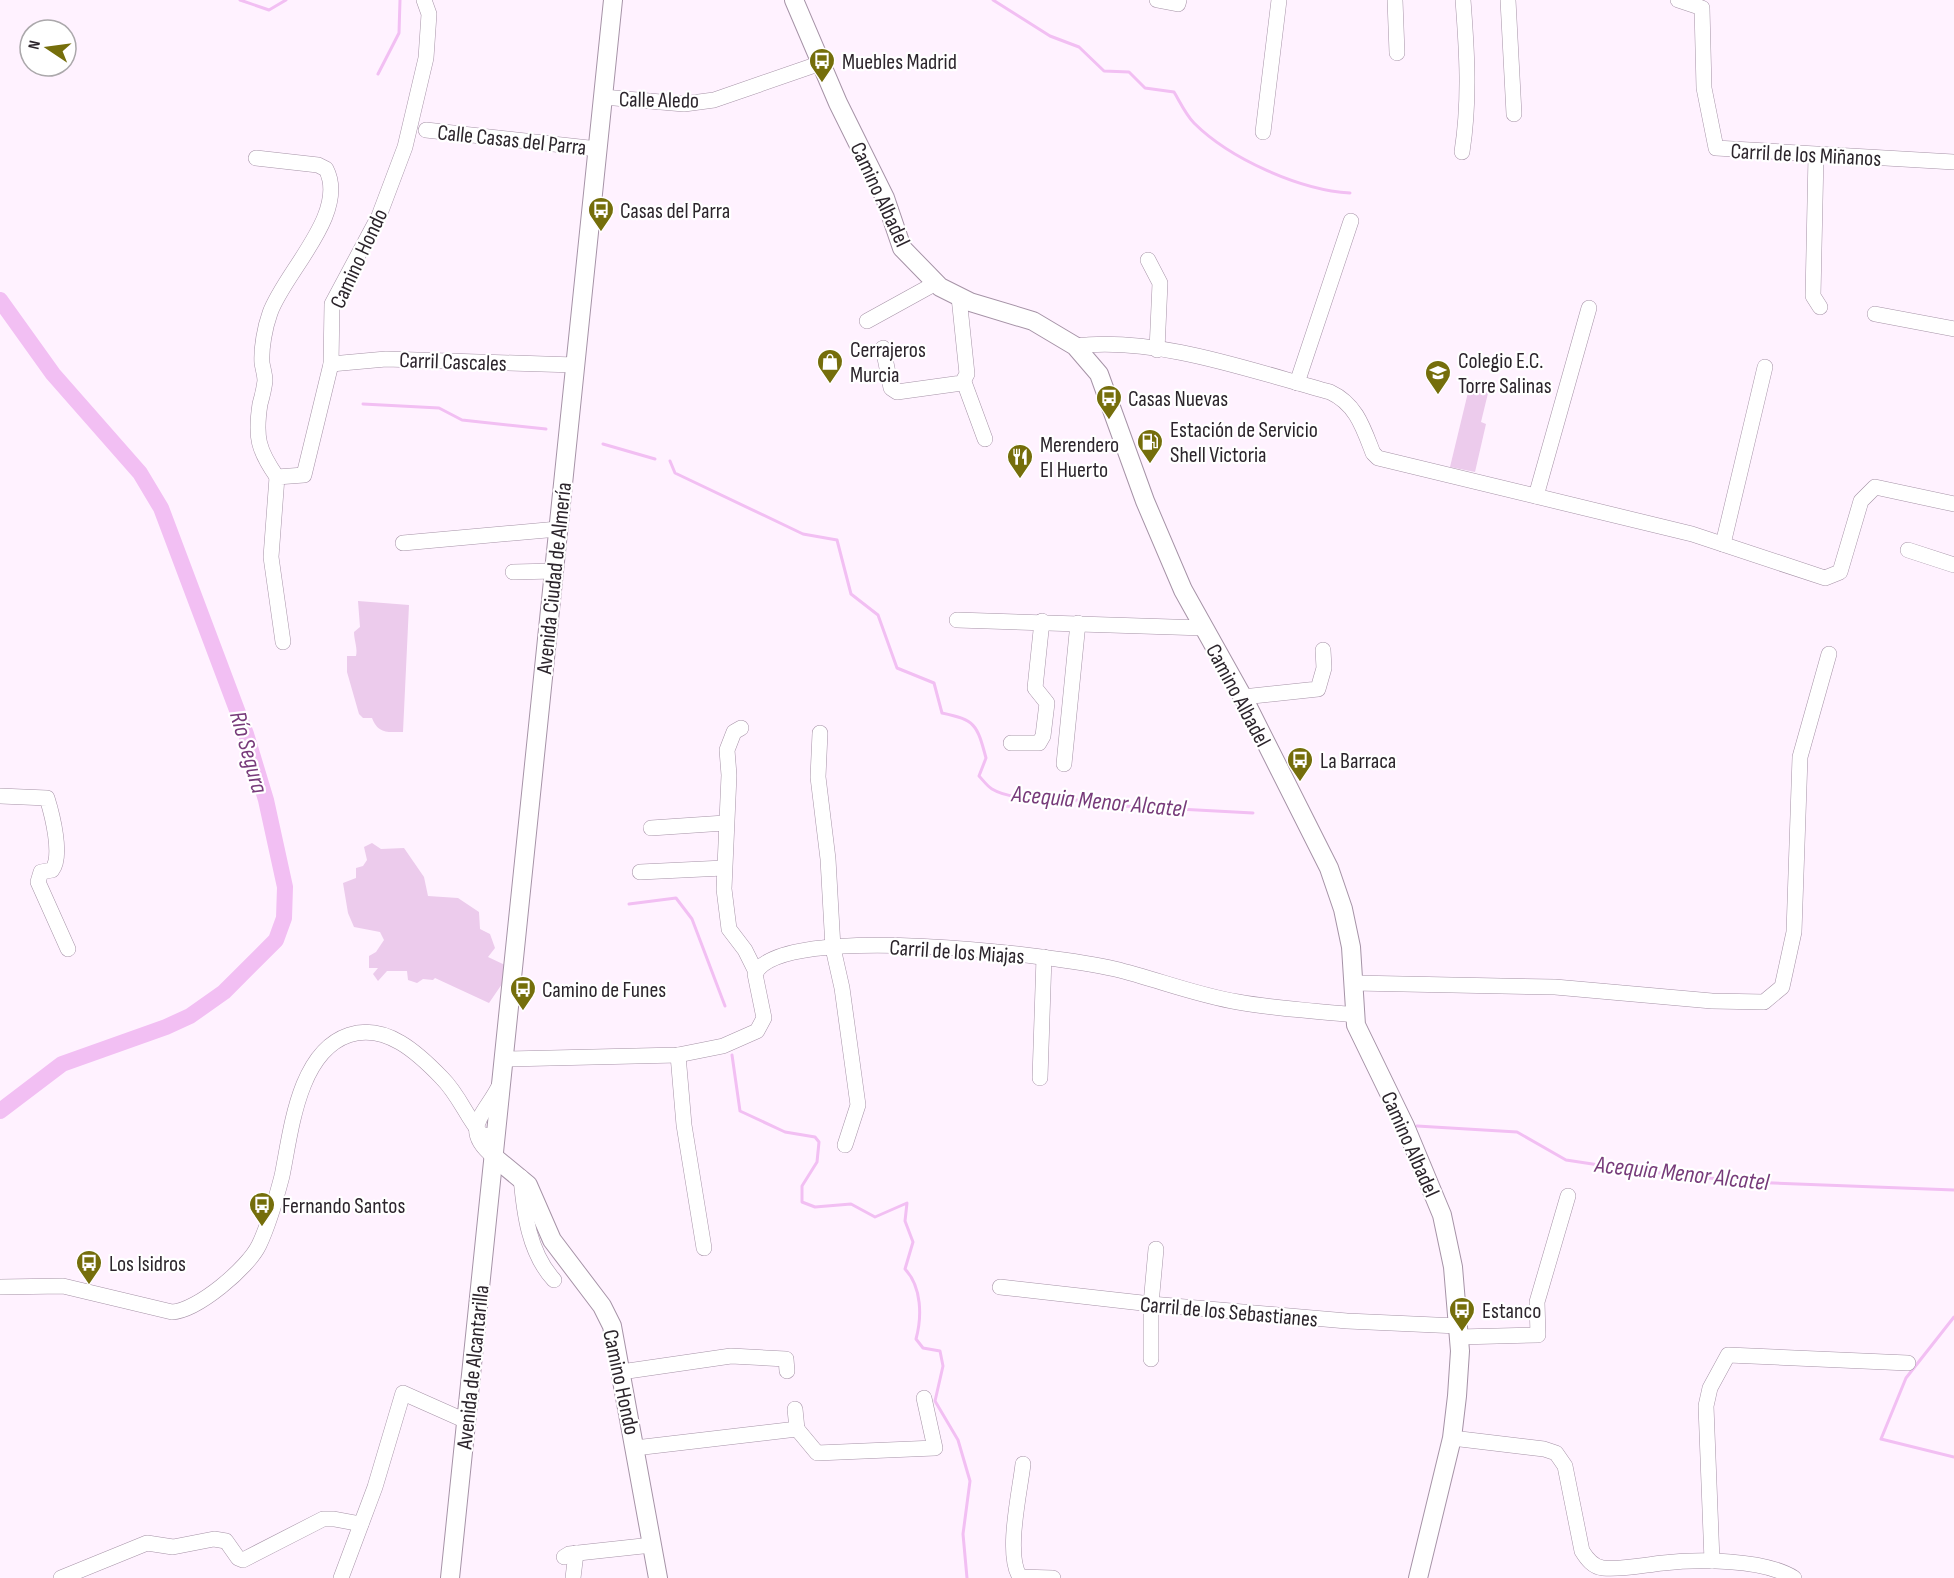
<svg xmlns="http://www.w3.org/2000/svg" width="1954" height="1578" font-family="'Sofia Sans Condensed',sans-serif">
<rect width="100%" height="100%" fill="#fff2ff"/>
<g fill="#eccbec">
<polygon points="1471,380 1490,385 1481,422 1486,424 1475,472 1450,467"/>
<path d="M358,601L409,605L403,732C388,732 378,734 372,718H363L359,714L347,672V656H356C358,649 354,640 354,632L360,627Z"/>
<polygon points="372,843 381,849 404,848 424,877 428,896 458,898 479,912 480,929 490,934 495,948 488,957 505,965 502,984 489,1003 435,978 433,980 423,979 417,983 408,980 407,971 387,971 378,981 373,974 378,968 369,968 369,956 376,952 384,940 380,932 354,927 348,913 343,883 356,878 356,868 363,866 367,860 364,847"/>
</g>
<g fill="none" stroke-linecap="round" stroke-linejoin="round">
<g stroke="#f2bff3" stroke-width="3">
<polyline points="240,0 269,10 286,0"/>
<path d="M993,0L1050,36L1079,47L1104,71L1129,72L1145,88L1174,92C1180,102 1186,115 1194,123C1230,159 1300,190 1350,193"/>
<polyline points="378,74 399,33 400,0"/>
<polyline points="363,404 439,408 462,420 546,429"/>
<polyline points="603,444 655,459"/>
<path d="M670,461L675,473L803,534L837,540L851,594L878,615L897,668L934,683L942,713C975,720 977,724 986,758L979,776C983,780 987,786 992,789C1018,805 1071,794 1104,805L1253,813"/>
<polyline points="629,904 676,898 692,919 725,1006"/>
<path d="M732,1055L740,1111L785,1132L815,1137L819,1142L817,1162L802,1186V1202L815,1207L851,1204L875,1217L907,1203L905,1221L913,1242L905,1269C922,1287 922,1317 916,1339L923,1348L940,1351L943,1366L935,1401L958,1440L970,1481L963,1534L967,1578"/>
<polyline points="1417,1126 1517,1132 1566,1160 1632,1170 1748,1182 1954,1190"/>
<polyline points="1954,1317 1906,1378 1881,1439 1954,1457"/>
</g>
<polyline stroke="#f2bff3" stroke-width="16" points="0,300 53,374 140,473 161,508 246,734 266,800 285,887 284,918 276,940 224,992 190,1016 166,1027 62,1064 0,1111"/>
<defs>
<g id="minor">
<polyline points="1157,0 1178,4 1179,0"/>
<polyline points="1395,0 1397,53"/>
<polyline points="1508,0 1514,114"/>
<polyline points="1678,0 1702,8 1704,88 1716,148 1954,162"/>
<polyline points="603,97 684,104 714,100 821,63"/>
<polyline points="426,130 598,149"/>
<polyline points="1263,132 1279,0"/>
<path d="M1462,152C1470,100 1467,52 1463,0"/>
<polyline points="1816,155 1813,296 1820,307"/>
<path d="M256,158L318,165L326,169C349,213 284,273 270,313C265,327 261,348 262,363C263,369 265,375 265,381C264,389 262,397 260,404C255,437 258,450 277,477"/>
<polyline points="1148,260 1160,283 1157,350"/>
<polyline points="1875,314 1954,329"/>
<polyline points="867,321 936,283"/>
<path d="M1075,346C1157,336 1252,371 1330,392C1356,404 1363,427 1373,453L1378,458L1692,534L1825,578L1840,572L1861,501L1875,487L1954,504"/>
<polyline points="883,348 891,388 897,392 962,383 967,374 959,297"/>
<polyline points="331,364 386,359 575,365"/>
<polyline points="964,382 985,439"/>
<polyline points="1297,383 1351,221"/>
<polyline points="1536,496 1589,308"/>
<polyline points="403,543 558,529"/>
<polyline points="1723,544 1765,367"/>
<polyline points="1908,550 1954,565"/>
<polyline points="513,572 554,571"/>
<polyline points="957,620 1204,628"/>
<polyline points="283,642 271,557 277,477 304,475 331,364 332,304 379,216 405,147 426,58 429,14 424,0"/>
<polyline points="1243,697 1318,689 1324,668 1323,650"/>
<polyline points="741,728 734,732 727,750 729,775 724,889 729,929 745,950 756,972"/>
<polyline points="820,733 818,777 828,859 833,948 842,988 858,1105 845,1145"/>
<polyline points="1011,743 1039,743 1043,736 1047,703 1035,688 1042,621"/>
<polyline points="1064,764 1078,623"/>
<path d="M0,796L47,798C52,814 63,856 52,870L41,872L38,882L68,949"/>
<polyline points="651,828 725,823"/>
<polyline points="640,872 724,868"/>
<polyline points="1354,983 1555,987 1712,1001 1764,1002 1782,987 1794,932 1800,757 1829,654"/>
<polyline points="678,1055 684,1125 704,1248"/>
<path d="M504,1059L678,1055L723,1046L757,1031L764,1018L755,974C781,920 1060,956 1115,969C1156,979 1196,995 1238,1002C1276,1009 1317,1011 1355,1015"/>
<polyline points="1040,1078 1044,957"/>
<path d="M494,1157C458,1128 487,1113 500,1084"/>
<path d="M521,1177C524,1213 529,1253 554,1280"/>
<path d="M0,1287L63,1286L172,1312C197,1311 248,1268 259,1245C269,1224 276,1199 282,1176C291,1132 298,1052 349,1035C386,1023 418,1053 442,1078C459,1095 466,1116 481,1134L489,1136L496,1134"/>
<polyline points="1000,1287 1151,1304 1347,1321 1458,1326"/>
<polyline points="1459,1337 1538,1335 1537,1302 1568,1196"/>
<polyline points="1151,1359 1151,1304 1156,1249"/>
<polyline points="621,1372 731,1356 786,1359 787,1371"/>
<polyline points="797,1429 817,1453 935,1448 924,1398"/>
<path d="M1452,1438L1544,1449L1556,1453L1565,1466L1582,1551C1587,1559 1593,1567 1603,1568C1621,1570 1644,1565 1663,1563C1698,1559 1764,1559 1794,1578"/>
<polyline points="635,1448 797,1429 795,1409"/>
<path d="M1023,1464C1020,1491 1005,1555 1020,1577L1053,1578"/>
<polyline points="564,1557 569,1554 652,1545"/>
<polyline points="1712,1561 1706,1406 1710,1388 1728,1355 1908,1363"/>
<polyline points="61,1578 147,1543 173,1547 214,1539 226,1541 238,1558 243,1560 323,1519 334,1519 361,1524"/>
<polyline points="341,1578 375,1487 403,1393 466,1421"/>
<polyline points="573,1578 576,1553"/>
</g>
<g id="major">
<polyline points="794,0 838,103 885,198 902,248 940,287 970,302 1033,321 1075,346 1099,374 1145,501 1183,590 1245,701 1329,868 1343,909 1351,947 1356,1025 1405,1126 1442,1215 1453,1267 1460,1351 1457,1396 1452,1438 1418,1578"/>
<polyline points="494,1157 528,1185 552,1240 602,1306 612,1326 658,1578"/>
<polyline points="450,1578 613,0"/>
</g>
</defs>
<use href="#minor" stroke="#a693a7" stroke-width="16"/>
<use href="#major" stroke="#a693a7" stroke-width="20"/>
<use href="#minor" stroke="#fff" stroke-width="15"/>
<use href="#major" stroke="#fff" stroke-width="18"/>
</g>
<defs>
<symbol id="bus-pin" viewBox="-11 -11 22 30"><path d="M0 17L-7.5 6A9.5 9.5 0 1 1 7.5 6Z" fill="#756e0b" stroke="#fff"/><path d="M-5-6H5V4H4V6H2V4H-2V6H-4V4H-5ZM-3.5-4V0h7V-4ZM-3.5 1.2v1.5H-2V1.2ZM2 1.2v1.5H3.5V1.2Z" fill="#fff"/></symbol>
<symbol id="shop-pin" viewBox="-11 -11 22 30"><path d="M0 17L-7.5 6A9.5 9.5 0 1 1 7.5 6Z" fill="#756e0b" stroke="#fff"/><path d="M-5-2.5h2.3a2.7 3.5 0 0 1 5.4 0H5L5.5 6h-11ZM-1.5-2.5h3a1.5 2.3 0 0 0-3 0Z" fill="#fff"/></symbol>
<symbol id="school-pin" viewBox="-11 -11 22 30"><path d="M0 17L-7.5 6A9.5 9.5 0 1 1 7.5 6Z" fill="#756e0b" stroke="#fff"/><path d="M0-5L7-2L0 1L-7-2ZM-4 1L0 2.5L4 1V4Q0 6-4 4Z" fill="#fff"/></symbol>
<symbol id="fuel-pin" viewBox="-11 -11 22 30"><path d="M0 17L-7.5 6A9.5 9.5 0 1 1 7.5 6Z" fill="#756e0b" stroke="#fff"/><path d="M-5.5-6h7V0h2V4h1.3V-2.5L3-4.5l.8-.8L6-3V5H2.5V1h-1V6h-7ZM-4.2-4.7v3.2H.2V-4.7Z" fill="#fff"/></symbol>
<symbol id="restaurant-pin" viewBox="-11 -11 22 30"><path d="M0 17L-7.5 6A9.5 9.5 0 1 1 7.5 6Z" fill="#756e0b" stroke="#fff"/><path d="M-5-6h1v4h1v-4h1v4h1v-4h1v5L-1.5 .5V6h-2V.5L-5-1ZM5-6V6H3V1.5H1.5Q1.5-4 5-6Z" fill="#fff"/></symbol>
</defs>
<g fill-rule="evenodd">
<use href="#bus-pin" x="807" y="46" width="30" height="40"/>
<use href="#bus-pin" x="586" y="195" width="30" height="40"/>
<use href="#shop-pin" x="815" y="347" width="30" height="40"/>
<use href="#school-pin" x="1423" y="358" width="30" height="40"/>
<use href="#bus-pin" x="1094" y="383" width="30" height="40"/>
<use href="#fuel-pin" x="1135" y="427" width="30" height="40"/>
<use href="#restaurant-pin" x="1005" y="442" width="30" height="40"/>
<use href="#bus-pin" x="1285" y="745" width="30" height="40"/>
<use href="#bus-pin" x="508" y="974" width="30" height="40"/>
<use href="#bus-pin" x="247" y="1190" width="30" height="40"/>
<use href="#bus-pin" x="74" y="1248" width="30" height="40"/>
<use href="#bus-pin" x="1447" y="1295" width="30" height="40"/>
</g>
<g text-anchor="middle" stroke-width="4.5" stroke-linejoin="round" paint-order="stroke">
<g font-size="22" fill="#2c252c" stroke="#fff" text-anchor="start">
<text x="842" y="69">Muebles Madrid</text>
<text x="620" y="218">Casas del Parra</text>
<text x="850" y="357">Cerrajeros<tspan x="850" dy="25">Murcia</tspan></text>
<text x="1458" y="368">Colegio E.C.<tspan x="1458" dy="25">Torre Salinas</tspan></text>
<text x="1128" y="406">Casas Nuevas</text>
<text x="1170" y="437">Estación de Servicio<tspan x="1170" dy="25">Shell Victoria</tspan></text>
<text x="1040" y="452">Merendero<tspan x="1040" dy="25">El Huerto</tspan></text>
<text x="1320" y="768">La Barraca</text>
<text x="542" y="997">Camino de Funes</text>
<text x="282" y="1213">Fernando Santos</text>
<text x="109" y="1271">Los Isidros</text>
<text x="1482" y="1318">Estanco</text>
</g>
<g font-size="22" fill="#2c252c" stroke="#fff">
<text transform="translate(659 99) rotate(1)" y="8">Calle Aledo</text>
<text transform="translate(512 139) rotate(6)" y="8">Calle Casas del Parra</text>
<text transform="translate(1806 154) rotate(3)" y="8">Carril de los Miñanos</text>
<text transform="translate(881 194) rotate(65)" y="8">Camino Albadel</text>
<text transform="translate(358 258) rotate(-65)" y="8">Camino Hondo</text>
<text transform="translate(453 361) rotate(2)" y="8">Carril Cascales</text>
<text transform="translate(553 578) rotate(-84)" y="8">Avenida Ciudad de Almería</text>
<text transform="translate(1239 695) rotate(62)" y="8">Camino Albadel</text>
<text transform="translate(957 951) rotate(4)" y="8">Carril de los Miajas</text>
<text transform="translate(1411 1144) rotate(66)" y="8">Camino Albadel</text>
<text transform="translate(1229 1311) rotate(5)" y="8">Carril de los Sebastianes</text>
<text transform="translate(472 1367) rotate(-84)" y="8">Avenida de Alcantarilla</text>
<text transform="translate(622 1382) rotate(78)" y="8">Camino Hondo</text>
</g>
<g font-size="24" font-style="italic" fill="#773b7a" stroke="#fff">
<text transform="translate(249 752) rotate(74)" y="8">Río Segura</text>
<text transform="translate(1099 801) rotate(5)" y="8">Acequia Menor Alcatel</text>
<text transform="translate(1682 1173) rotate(6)" y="8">Acequia Menor Alcatel</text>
</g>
</g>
<g transform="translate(48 48) rotate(283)"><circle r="28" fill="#ffffff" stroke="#aba8ab" stroke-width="1.5"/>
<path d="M0-4.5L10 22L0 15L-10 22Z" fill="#756e0b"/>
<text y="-9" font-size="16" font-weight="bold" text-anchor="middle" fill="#2c252c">N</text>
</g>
</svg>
